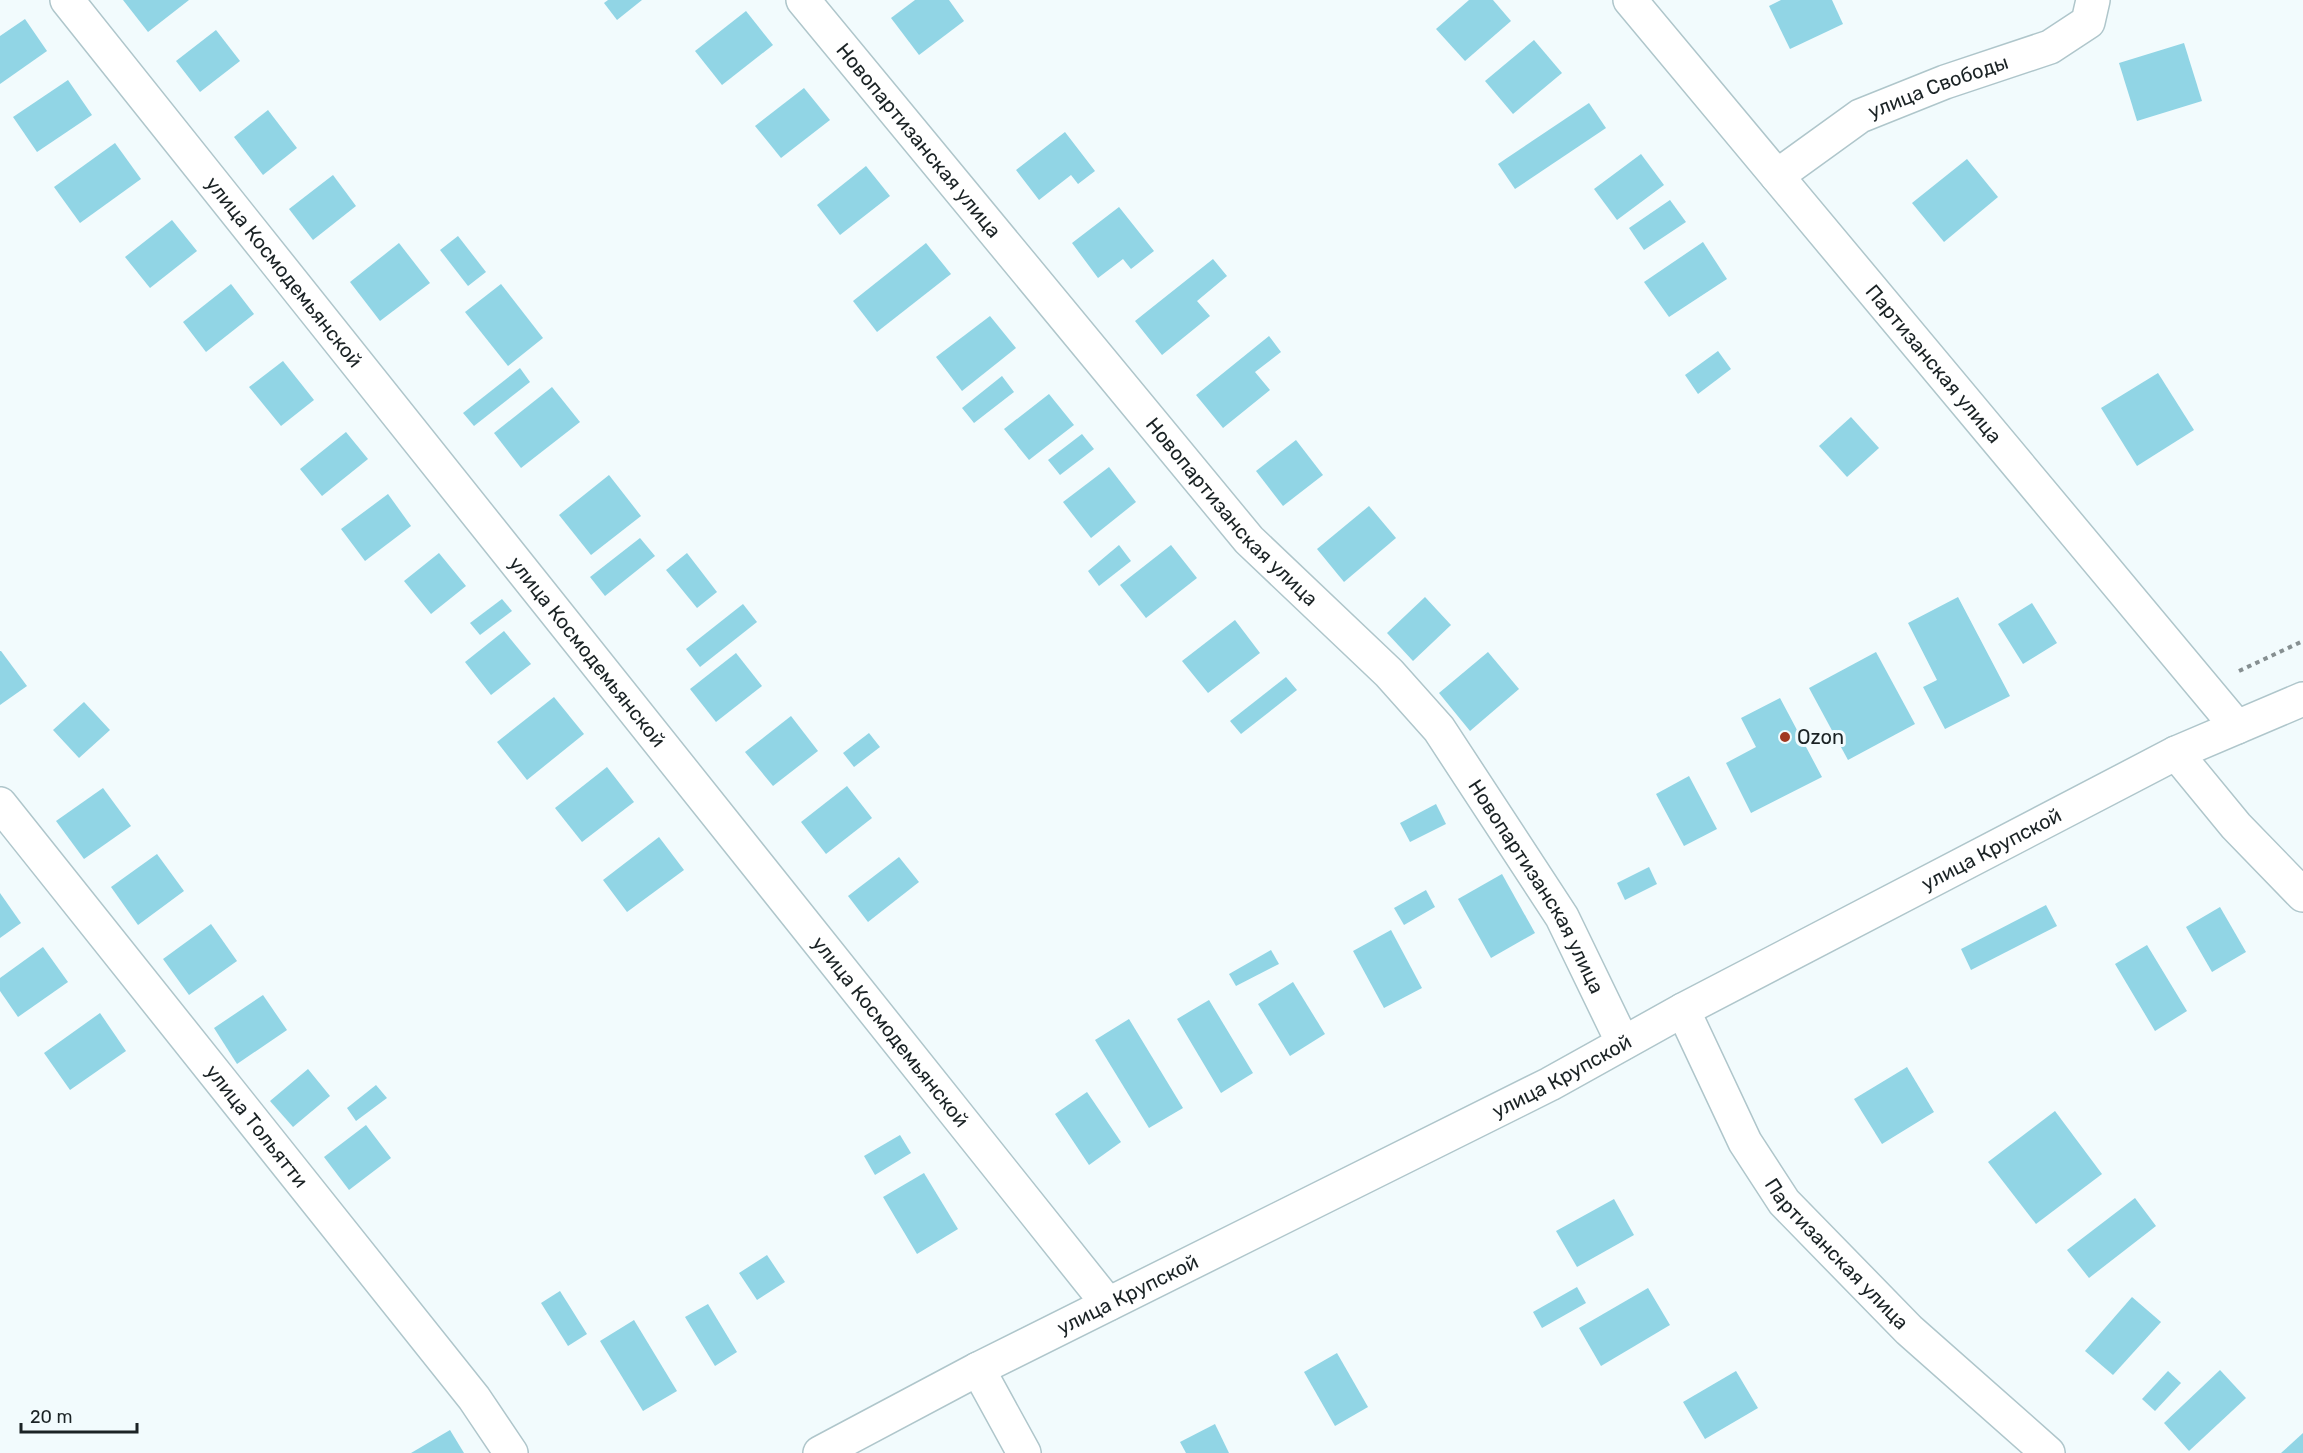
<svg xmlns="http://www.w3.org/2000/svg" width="2303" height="1453" font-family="Rubik,sans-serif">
<rect width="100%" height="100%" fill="#f2fbfd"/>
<g fill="#91d5e5">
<polygon points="123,0 189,0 148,32"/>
<polygon points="608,0 642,0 617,20 604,3"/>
<polygon points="915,0 949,0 964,21 919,55 891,18"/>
<polygon points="1469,0 1493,0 1511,21 1465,61 1436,29"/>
<polygon points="1781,0 1832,0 1843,24 1790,49 1769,6"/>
<polygon points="746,11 773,45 722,85 695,51"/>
<polygon points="25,19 47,51 0,84 0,36"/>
<polygon points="216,30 240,61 200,92 176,61"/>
<polygon points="1534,40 1562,73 1513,114 1485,81"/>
<polygon points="2184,43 2202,101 2137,121 2119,63"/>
<polygon points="68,80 92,115 37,152 13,117"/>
<polygon points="804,88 830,120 781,158 755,126"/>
<polygon points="1589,103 1606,128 1515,189 1498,164"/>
<polygon points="268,110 297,148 263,175 234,137"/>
<polygon points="1065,132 1095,171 1078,184 1071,175 1039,200 1016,170"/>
<polygon points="115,143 141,179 80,223 54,187"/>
<polygon points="1641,154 1664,185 1617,220 1594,189"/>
<polygon points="1967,159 1998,197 1944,242 1912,203"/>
<polygon points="866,166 890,196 840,235 817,205"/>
<polygon points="333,175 356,206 313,240 289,209"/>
<polygon points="1670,200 1686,222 1644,250 1629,228"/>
<polygon points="1119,207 1154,251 1131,269 1123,259 1098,278 1072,243"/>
<polygon points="172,220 197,251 150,288 125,257"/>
<polygon points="458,236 486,272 468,286 440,250"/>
<polygon points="1703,242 1727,279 1669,317 1644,282"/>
<polygon points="399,243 430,283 380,321 350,282"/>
<polygon points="926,243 951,274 877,332 853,301"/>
<polygon points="1213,259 1227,276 1197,301 1210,316 1162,355 1135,321"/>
<polygon points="231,284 254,314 206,352 183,322"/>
<polygon points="501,284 543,338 508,366 465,312"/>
<polygon points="990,316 1016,348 962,391 936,357"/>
<polygon points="1269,336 1281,352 1255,372 1270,390 1223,428 1196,395"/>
<polygon points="1718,351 1731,369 1698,394 1685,375"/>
<polygon points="283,361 314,400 281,426 249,387"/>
<polygon points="520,368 530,382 474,426 463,413"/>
<polygon points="2158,373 2194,430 2137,466 2101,408"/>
<polygon points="1002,376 1014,392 974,423 962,408"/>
<polygon points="552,387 580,422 521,468 494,433"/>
<polygon points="1049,394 1074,425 1029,460 1004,429"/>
<polygon points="1851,417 1879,448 1847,477 1819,446"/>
<polygon points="346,432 368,459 322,496 300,469"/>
<polygon points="1082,434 1094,449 1060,475 1048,460"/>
<polygon points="1296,440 1323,475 1283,506 1256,471"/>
<polygon points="1109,467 1136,502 1091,538 1063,502"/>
<polygon points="609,475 641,516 591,555 559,515"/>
<polygon points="388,494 411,526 365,561 341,529"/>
<polygon points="1369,506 1396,538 1344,582 1317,549"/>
<polygon points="640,538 655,556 605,596 590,577"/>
<polygon points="1119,545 1131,561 1099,586 1088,571"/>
<polygon points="1171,545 1197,578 1146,618 1120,585"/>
<polygon points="439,553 466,586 431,614 404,581"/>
<polygon points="687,553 717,592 697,608 666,570"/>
<polygon points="1425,597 1451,625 1413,661 1387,633"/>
<polygon points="1958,597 2010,696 1945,729 1923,687 1937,680 1908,623"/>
<polygon points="502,599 512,611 480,635 470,623"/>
<polygon points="2032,603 2057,643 2023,664 1998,624"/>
<polygon points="743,604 757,622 700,667 686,649"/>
<polygon points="1235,620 1260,653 1208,693 1182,661"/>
<polygon points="504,631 531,664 491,695 465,662"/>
<polygon points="0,651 1,651 27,686 0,705"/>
<polygon points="1488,652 1519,689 1470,731 1439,693"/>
<polygon points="1876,652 1915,724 1848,760 1809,688"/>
<polygon points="736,653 762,686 716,722 690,689"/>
<polygon points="1286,677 1297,690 1241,734 1230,721"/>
<polygon points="554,697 584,734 527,780 497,742"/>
<polygon points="1780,698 1822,777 1751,813 1726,763 1756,747 1741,718"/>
<polygon points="84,702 110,730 79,758 53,730"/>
<polygon points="791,716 818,751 773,786 745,752"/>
<polygon points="869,733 880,747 854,767 843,753"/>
<polygon points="607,767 634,802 582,842 555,808"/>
<polygon points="1689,776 1717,829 1684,846 1656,794"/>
<polygon points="847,786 872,818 826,854 801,822"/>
<polygon points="103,788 131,826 84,859 56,821"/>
<polygon points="1436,804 1446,824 1410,842 1400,823"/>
<polygon points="659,837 684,870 627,912 603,880"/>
<polygon points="157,854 184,891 138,925 111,887"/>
<polygon points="899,857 919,882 868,922 848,896"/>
<polygon points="1649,867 1657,884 1625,900 1617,883"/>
<polygon points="1502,874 1535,933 1491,958 1458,899"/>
<polygon points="1426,890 1435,907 1404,925 1394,908"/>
<polygon points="0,893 21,923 0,938"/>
<polygon points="2046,905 2057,926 1971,970 1961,949"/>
<polygon points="2220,907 2246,952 2212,972 2186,927"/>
<polygon points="211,924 237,961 189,995 163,959"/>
<polygon points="1391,930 1422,988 1384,1008 1353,951"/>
<polygon points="2147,945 2187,1011 2155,1031 2115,964"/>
<polygon points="43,947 68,982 18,1017 0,991 0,978"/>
<polygon points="1271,950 1279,964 1236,986 1229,974"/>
<polygon points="1293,982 1325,1034 1290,1056 1258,1004"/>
<polygon points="263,995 287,1030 237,1064 214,1028"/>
<polygon points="1209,1000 1253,1073 1221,1093 1177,1019"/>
<polygon points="100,1013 126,1051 70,1090 44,1053"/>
<polygon points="1129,1019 1183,1108 1149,1128 1095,1040"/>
<polygon points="1907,1067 1934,1112 1882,1144 1854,1099"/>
<polygon points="308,1069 330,1096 293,1127 270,1101"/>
<polygon points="376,1085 387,1098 356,1121 347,1108"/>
<polygon points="1087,1092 1121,1142 1089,1165 1055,1114"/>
<polygon points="2055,1111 2102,1174 2036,1224 1988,1162"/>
<polygon points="366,1125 391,1158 349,1190 324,1157"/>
<polygon points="900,1135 911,1153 875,1175 864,1156"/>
<polygon points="924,1173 958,1229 917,1254 883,1197"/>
<polygon points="2135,1198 2156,1226 2089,1278 2067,1250"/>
<polygon points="1614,1199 1634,1235 1577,1267 1556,1231"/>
<polygon points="767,1255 785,1282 757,1300 739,1273"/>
<polygon points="1577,1287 1586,1303 1542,1328 1533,1312"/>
<polygon points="1648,1288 1670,1325 1601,1366 1579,1328"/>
<polygon points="560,1291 587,1334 568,1346 541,1303"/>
<polygon points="2132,1297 2161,1322 2113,1375 2085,1351"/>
<polygon points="708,1304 737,1352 715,1366 685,1317"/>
<polygon points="634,1320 677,1391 643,1411 600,1341"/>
<polygon points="1337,1353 1368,1407 1335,1426 1304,1372"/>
<polygon points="2220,1370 2246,1398 2189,1451 2164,1423"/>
<polygon points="1736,1371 1758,1408 1705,1439 1683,1402"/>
<polygon points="2168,1371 2181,1383 2155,1411 2142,1399"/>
<polygon points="1215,1424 1229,1453 1186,1453 1180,1442"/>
<polygon points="450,1430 464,1453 411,1453"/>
<polygon points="2303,1433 2303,1453 2281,1453"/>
</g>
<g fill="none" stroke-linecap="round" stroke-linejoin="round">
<defs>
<g id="street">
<path id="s1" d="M67,0L1108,1304"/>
<path id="s2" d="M803,0L1249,540L1389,673L1439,729L1562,917L1623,1043"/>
<path id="s3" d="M1630,0L2237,727"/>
<path id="s4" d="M1777,176L1860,116L1945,82L2050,47L2088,22L2093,0"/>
<polyline points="2176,753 2236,826 2303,895"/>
<path id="s5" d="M0,804L474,1398L511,1453"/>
<polyline points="978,1369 1024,1453"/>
</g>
<g id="secondary">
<path id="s6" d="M1683,1010L1745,1142L1784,1202L1909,1330L2048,1453"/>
<path id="s7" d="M820,1453L978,1369L1550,1084L1683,1010L2176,753L2303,699"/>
</g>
</defs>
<use href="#street" stroke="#afc6cb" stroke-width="36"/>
<use href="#secondary" stroke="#afc6cb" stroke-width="36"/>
<polyline stroke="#868f91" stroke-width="4" stroke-dasharray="4.5 4.5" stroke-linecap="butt" points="2239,671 2303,641"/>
<use href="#street" stroke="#fff" stroke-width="33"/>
<use href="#secondary" stroke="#fff" stroke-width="33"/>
</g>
<circle fill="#a13820" stroke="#f2fbfd" stroke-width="2" cx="1785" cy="737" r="6"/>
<g text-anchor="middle" stroke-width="6" stroke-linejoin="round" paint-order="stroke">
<g font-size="20" fill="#1b2325" stroke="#f2fbfd">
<text dy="7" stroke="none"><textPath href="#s4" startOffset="186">улица Свободы</textPath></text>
<text dy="7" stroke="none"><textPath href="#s2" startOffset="182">Новопартизанская улица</textPath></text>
<text dy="7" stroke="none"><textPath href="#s1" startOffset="348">улица Космодемьянской</textPath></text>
<text dy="7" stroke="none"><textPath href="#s3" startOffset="474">Партизанская улица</textPath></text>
<text dy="7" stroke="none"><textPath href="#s2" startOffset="668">Новопартизанская улица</textPath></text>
<text dy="7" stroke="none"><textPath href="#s1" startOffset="834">улица Космодемьянской</textPath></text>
<text dy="7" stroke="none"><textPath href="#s7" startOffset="1318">улица Крупской</textPath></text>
<text dy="7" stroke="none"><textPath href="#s2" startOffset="1154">Новопартизанская улица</textPath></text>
<text dy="7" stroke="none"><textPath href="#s1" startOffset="1320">улица Космодемьянской</textPath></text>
<text dy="7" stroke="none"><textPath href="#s7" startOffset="832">улица Крупской</textPath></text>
<text dy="7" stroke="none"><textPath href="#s5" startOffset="412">улица Тольятти</textPath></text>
<text dy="7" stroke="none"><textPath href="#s6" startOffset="291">Партизанская улица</textPath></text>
<text dy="7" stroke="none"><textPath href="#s7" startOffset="346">улица Крупской</textPath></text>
</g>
<g font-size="20" fill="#1b2325" stroke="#f2fbfd" text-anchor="start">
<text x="1797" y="744">Ozon</text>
</g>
</g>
<path d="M21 1423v9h116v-9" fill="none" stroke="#1b2325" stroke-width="3"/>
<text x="30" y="1423" font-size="18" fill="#1b2325" stroke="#f2fbfd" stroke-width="4.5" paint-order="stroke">20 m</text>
</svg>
